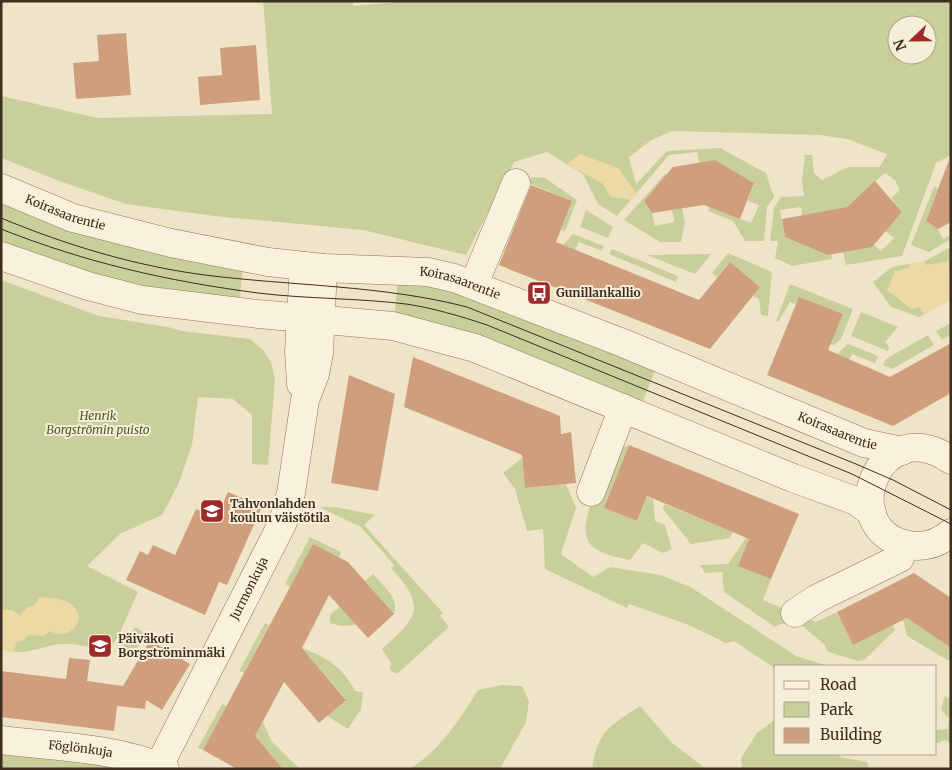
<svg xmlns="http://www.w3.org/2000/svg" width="952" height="770" font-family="Merriweather,serif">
<rect width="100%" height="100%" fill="#f0e4c8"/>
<g fill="#c9cf9b" fill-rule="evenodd">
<path d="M263,1H353V6L408,1H951V155L936,163L902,256L846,265L843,252L874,245L881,251L894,238L885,231L902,212L891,198L900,190L895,180L885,173L847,207L802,216L801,207L780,210L785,237L831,254L832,259L792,266L775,258L778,241H770L774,208L781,197L804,196L802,181L805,155H812L814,173L822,180L848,167H880L887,154L847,139L820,135L672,131L650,141L629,157L636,184L667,151L720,148L766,173L774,197L767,207L764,241H745L733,221L708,211L710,207L751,223L759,205L748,201L754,183L715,160L699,163L697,152L669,155L617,216L598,204L583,174L547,152L514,162L466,255L363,230L214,216L126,204L65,183L1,158V96L98,118L272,114ZM897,25H927V55H897Z"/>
<polygon points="665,174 667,175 644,201 652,213 655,226 674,222 672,210 682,208 685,222 681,242 660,242 624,220"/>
<polygon points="533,177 545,178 577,200 565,231 561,230 572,201 524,181"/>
<polygon points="934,187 938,188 926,221 938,229 943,239 951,235 951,239 929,252 911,245"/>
<polygon points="1,197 243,263 239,307 213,305 1,250"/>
<polygon points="586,210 613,227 608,238 580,227"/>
<polygon points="573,234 604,246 602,251 579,242 575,250 563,245"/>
<polygon points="951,247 951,299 919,317 891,307 873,282 892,267 925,261"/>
<polygon points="612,249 678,276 676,282 609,254"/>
<polygon points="728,253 772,272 768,316 761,315 759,299 753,296 760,287 730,262 717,277 712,273"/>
<polygon points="711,254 695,274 647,255"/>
<polygon points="398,277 425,279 658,363 641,406 394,320"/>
<path d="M1,280L99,316L168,327L182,331L250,339L263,350L271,362L275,380L268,465L252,464V415L233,399L198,397L192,445L178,485L162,515L120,534L87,566L138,592L118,637L110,647C96,650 81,644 67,644C43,643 26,659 1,649Z"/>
<polygon points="790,284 853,309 841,339 834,345 830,344 842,314 799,297 796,304 790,302 778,322 776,321"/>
<polygon points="861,312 898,327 885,342 889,347 888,351 851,336"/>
<polygon points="951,323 951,335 942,340 936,331"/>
<polygon points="928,335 934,345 892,369 883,365 886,359"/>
<polygon points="848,344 878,356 875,363 852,354 849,360 837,354"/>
<path d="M629,445L604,508L637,521L647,497L653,499L655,521L665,525L672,549L663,553L643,543L630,560C618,557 603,555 593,547C569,528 609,469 620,448Z"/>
<polygon points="522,458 526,488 566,484 576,508 561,554 593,577 610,567 661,575 692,588 796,656 829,666 776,666 776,669 734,641 726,643 689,625 629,604 627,608 545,569 543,529 527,531 515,489 503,473"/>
<polygon points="664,504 733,532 730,538 691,544 663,509"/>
<path d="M319,507H336L375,515L364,525L443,613L440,616L449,627L397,674L390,670L391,663L382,649C418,617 427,607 391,568L394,565L361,527Z"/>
<polygon points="310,537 341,552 339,558 313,545 290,587 285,584"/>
<polygon points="746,538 749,539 739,566 771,579 763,600 816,622 837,612 853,645 892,625 895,630 864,660 858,661 828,652 824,644 800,624 781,624 775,627 724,592 722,572 705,573 700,565 728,564"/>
<path d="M373,574C382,585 400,598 394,614L365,581Z"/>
<polygon points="340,606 356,625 341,626 330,623 330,615"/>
<polygon points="907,618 951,648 951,662 907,636 903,620"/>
<polygon points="265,623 269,625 244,673 239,671"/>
<polygon points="135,627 146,634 132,657 121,650"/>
<path d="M302,648C326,657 343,667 355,691L363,692L361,709L348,729L327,716L346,699Z"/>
<path d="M502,685L522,686L529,701L526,722L500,769H409C439,752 460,719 478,690Z"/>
<polygon points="945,696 951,700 951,744 946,740 936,743 936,730 948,729 949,719 941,709"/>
<polygon points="222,704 227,706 203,750 198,748"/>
<path d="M640,706L671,742L706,769H592C598,730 610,726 640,706Z"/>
<polygon points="776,719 776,754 838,754 840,757 867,762 869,769 742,769 741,758 757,733"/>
<polygon points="263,722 272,742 300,769 283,769 255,736"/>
<polygon points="1,750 133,769 1,769"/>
</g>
<g fill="#ecd9a5">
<polygon points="580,154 618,168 637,194 632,200 611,197 603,184 567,164"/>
<polygon points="925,261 926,265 949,261 951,299 924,315 920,307 911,309 887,290 895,271 909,268 910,264"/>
<path d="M43,597C59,600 73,597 79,617C77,632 62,638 50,631L43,636L28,635L24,640L16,643L14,653L1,649V610H13L20,616L26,608L35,605L39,598Z"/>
</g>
<g fill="#cf9f7d">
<polygon points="126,33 131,95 76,99 73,63 99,61 97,35"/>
<polygon points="256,45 260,100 200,105 198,77 222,75 220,48"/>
<polygon points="715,160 754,183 740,219 704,205 652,213 644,201 673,167"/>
<polygon points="949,160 951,222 938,229 926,221"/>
<polygon points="875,181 902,212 872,247 828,255 785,237 782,219 847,207"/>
<polygon points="531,185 572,201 556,242 699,300 730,262 760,287 710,349 511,270 499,265"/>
<polygon points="799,297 843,314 828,350 890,377 951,343 951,393 893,426 767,375"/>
<polygon points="413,357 560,416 561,434 571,432 576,483 525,488 522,455 404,407"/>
<polygon points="349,375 395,394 378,491 331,483"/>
<polygon points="629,445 799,514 771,579 738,566 749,539 647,496 637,521 604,508"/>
<polygon points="228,492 262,507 227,585 219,582 205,615 126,580 140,551 148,555 153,545 175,555 196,509 216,519"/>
<polygon points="313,544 348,562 394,614 368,638 329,595 302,648 346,700 319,723 284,682 255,736 283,769 237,769 203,750"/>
<polygon points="914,573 951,598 951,648 907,618 853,645 837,612"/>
<polygon points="150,640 190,664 162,710 146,700 145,709 117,706 114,731 1,717 1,671 66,679 69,658 90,660 87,681 123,686"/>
</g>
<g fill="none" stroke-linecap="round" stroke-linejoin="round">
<defs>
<g id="minor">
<path id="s1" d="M1,188L73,218L171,243L268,262L323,268L428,272L454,278L623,343L864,443L902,451"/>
<polyline points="1,256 88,286 142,300 258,314 393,326 475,348 793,478 856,501 872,513"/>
<polyline points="474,284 516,183"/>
<polyline points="301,384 299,351 304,266"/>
<path d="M951,460C878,409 834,530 908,545C924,548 939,543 951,533"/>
<polyline points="591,492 623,408"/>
<polyline points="795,613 816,599 900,558 904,544"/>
<path id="s2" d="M1,740C56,747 114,747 165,769"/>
<path id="s3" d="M159,766L283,522L291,493L305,400L315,374L319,353L323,268"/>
</g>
</defs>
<use href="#minor" stroke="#8d765c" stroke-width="29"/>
<use href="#minor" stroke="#faf1dc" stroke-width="28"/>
<g stroke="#3d2e20" stroke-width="1">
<path d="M1,218C66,245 135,266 205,275C292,286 382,285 467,307L856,464L893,480L951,510"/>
<path d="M1,229C87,263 167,281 258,293C307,299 357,298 406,304C433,308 460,316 487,325L852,474L951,524"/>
</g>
</g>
<defs>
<symbol id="bus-square" viewBox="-11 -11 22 22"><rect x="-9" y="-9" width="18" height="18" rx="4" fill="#9e2a2b" stroke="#f7eed8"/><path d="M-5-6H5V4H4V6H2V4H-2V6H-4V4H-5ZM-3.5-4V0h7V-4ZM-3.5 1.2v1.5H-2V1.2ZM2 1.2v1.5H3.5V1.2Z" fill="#fff"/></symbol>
<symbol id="school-square" viewBox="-11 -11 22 22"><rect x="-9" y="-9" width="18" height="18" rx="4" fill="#9e2a2b" stroke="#f7eed8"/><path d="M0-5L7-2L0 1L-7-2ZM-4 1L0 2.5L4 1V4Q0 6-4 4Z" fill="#fff"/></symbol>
</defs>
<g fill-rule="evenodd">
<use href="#bus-square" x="525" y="279" width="28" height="28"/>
<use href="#school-square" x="198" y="497" width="28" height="28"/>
<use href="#school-square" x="86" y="632" width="28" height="28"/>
</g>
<g text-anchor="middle" stroke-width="4" stroke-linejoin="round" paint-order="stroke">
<g font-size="12" fill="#3d2e20" stroke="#f7eed8">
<text dy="4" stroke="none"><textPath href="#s1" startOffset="69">Koirasaarentie</textPath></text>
<text dy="4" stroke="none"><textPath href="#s1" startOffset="472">Koirasaarentie</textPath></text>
<text dy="4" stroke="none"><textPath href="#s1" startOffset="878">Koirasaarentie</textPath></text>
<text dy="4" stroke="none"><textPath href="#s3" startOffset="199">Jurmonkuja</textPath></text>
<text dy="4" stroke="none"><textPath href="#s2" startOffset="80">Föglönkuja</textPath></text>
</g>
<g font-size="12" font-weight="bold" fill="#3d2e20" stroke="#f7eed8" text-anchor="start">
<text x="556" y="297">Gunillankallio</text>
<text x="230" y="508">Tahvonlahden<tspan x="230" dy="14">koulun väistötila</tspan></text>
<text x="118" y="643">Päiväkoti<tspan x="118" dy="14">Borgströminmäki</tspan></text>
</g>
<g font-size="12" font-style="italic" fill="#4d5a26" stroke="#f7eed8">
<text x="98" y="420">Henrik<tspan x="98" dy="14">Borgströmin puisto</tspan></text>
</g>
</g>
<rect width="952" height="770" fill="none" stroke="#3d2e20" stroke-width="5"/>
<rect x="774" y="665" width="162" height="90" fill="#f7eed8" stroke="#ada18e"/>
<rect x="784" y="681" width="25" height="8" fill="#faf1dc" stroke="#ada18e"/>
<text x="820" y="690" font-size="15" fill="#3d2e20">Road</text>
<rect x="784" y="702" width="25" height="15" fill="#c9cf9b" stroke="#ada18e"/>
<text x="820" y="715" font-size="15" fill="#3d2e20">Park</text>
<rect x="784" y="728" width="25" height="15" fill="#cf9f7d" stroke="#ada18e"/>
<text x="820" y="740" font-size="15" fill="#3d2e20">Building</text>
<g transform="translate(912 40) rotate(248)"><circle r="24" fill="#f7eed8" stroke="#ada18e"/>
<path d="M0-4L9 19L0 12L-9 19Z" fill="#9e2a2b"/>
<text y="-8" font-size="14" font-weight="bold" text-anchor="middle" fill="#3d2e20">N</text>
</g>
</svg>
